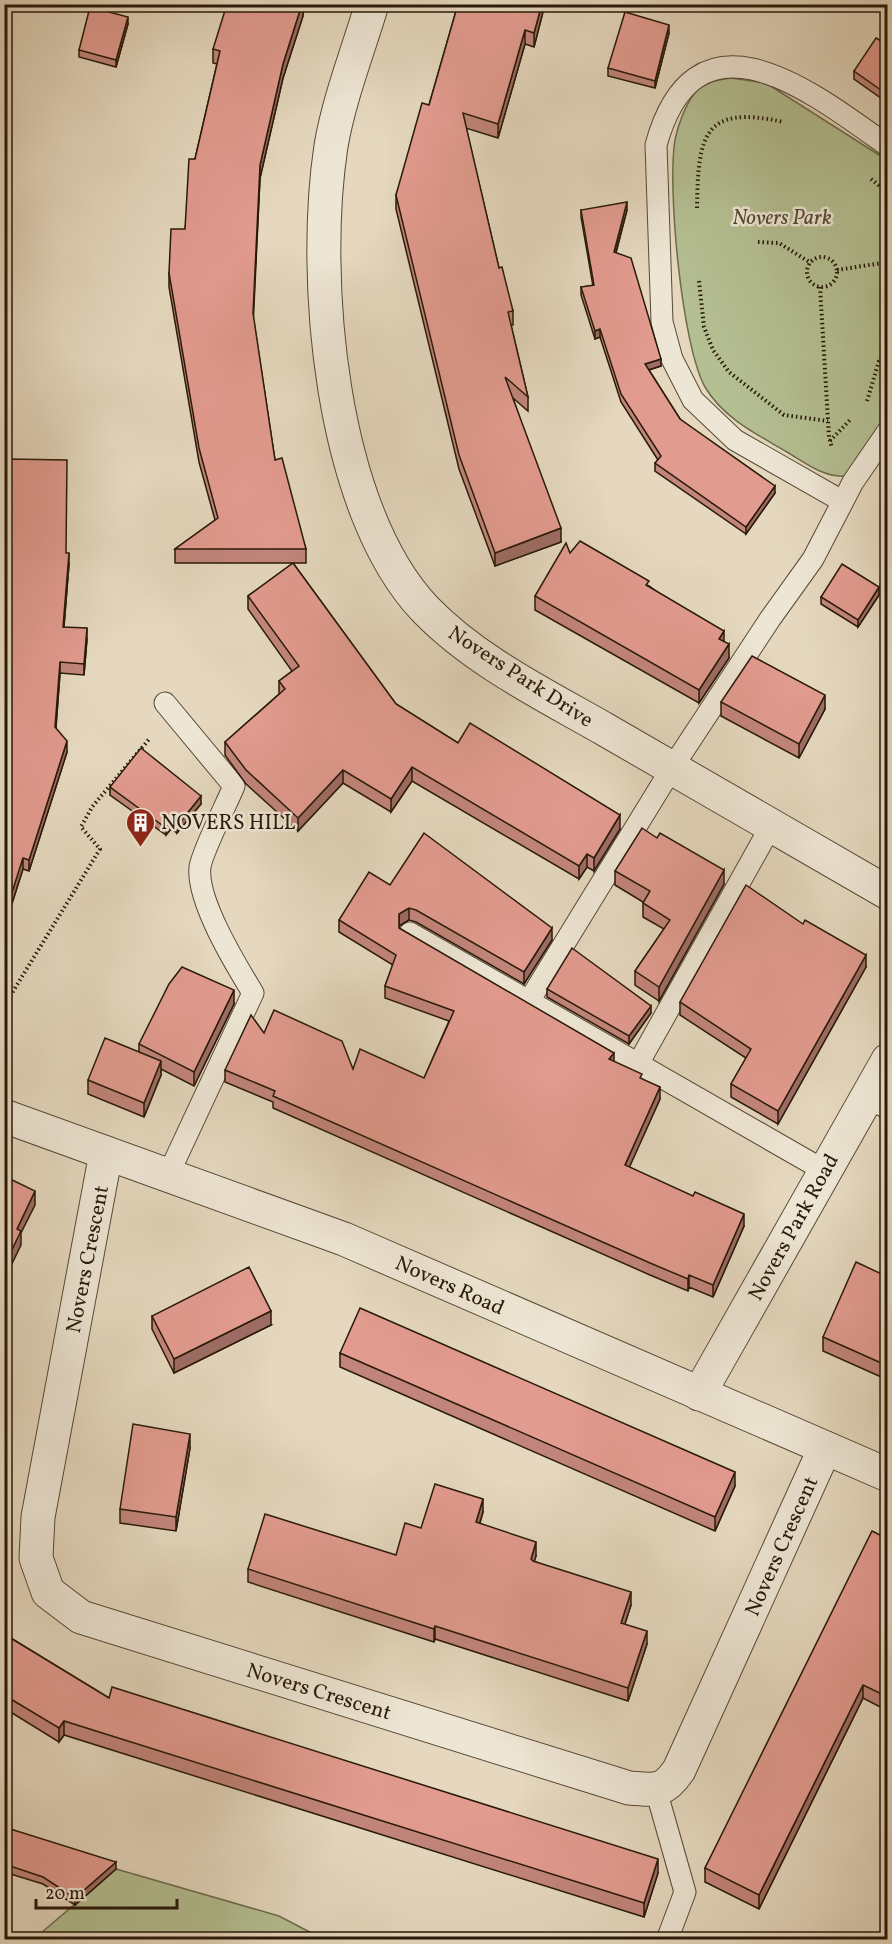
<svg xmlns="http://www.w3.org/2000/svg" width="892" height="1944" font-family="Vollkorn,serif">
<rect width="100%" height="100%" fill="#e5d8be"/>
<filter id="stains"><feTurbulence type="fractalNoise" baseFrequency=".00333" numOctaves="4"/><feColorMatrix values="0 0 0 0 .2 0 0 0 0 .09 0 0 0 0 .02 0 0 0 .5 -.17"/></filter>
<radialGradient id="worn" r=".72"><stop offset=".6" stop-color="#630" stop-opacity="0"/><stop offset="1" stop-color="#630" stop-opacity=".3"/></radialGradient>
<g fill="#b4bf92" stroke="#6e6c4e" stroke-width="1.5">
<path d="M731,78L766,83L887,160V421L845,476C824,478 804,462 787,452C758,435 723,418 705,387C682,346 667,188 675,140C678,125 685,106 694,94C704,82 717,80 731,78Z"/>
<polygon points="116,1869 279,1916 323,1939 34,1939"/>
</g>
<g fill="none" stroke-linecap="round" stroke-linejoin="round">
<defs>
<g id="service">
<path d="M842,501L735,440L693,400L672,359L662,322L656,145C696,0 811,91 888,146"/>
<path d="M165,703L234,786C227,803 202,852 200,867C196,900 236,965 253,993L168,1175"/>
<polyline points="410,933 825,1171"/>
<polyline points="529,1001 672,768 770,619 813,559 853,482 888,431"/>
<polyline points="638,1064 771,826"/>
<polyline points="866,1098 888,1108"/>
<polyline points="656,1790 685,1892 667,1940"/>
</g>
<g id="minor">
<path d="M372,4C358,51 339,99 331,146C311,277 330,509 425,609C475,661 545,695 606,730C700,785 794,839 888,893"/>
<polyline points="4,1116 344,1239 888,1475"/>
<path d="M106,1153L38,1517L36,1558L48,1592L81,1617L629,1788C656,1790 663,1793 679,1770L825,1448"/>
<polyline points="699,1394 888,1060"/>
</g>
</defs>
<use href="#service" stroke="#574936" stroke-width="23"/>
<use href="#minor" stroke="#574936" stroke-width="35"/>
<g stroke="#281909" stroke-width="4" stroke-dasharray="1.5 3" stroke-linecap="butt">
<polyline points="871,179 888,193"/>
<path d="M697,208C698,136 703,104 783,122"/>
<polyline points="758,242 779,243 811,263"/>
<circle cx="822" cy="272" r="15"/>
<polyline points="837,270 888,262"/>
<polyline points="699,281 704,327 713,350 729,372 784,415 828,421"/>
<polyline points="820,287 829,437 832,448"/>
<polyline points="867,401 879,361 888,349"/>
<polyline points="830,441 850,420"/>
<polyline points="4,1013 12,993 100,849 81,827 92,807 150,738"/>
</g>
<use href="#service" stroke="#eee6d5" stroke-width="21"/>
<use href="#minor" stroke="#eee6d5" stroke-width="33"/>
</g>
<g fill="#c2857b" stroke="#281909" stroke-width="1.5">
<polygon points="303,4 303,16 283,78 260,178 253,316 275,460 306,549 306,563 293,563 396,704 458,743 620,829 594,871 587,867 579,879 412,781 391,812 343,783 298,831 246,784 225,755 225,742 279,694 279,681 292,671 248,609 248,596 293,563 175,563 175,549 215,520 199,462 169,287 169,273 185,229 195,159 217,64 213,63 213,49"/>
<polygon points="458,4 545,4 534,47 525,44 498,138 466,128 499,268 513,311 513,325 511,325 528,397 528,411 513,398 561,542 495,566 459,469 396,209 396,195 429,105"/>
<polygon points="128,24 116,67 79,57 79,50"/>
<polygon points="669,33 655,88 608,76 608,68"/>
<polygon points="888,45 888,103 854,79 854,71"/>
<polygon points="581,210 627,210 616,253 661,366 649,370 680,419 775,493 746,534 655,471 655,463 658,460 621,402 600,337 595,339 581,295 581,287 593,286 581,217"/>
<polygon points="66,553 69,564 64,627 87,639 84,675 60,673 56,728 67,752 29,871 23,869 7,919"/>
<polygon points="570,553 649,586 724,641 729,658 699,703 535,610 535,596"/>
<polygon points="879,595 858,627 821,604 821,597"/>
<polygon points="721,702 825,709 799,758 721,716"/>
<polygon points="110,787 201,804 177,833 171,829 166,835 110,795"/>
<polygon points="615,871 724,884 659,1001 635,985 635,971 664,929 643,917 643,902 615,885"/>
<polygon points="390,885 552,940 524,984 416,922 409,920 399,926 399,928 642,1079 660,1099 629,1167 744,1226 713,1297 689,1287 688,1291 650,1275 273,1108 273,1102 225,1082 225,1070 264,1033 353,1069 424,1078 449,1021 385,998 385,986 393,965 339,932 339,920"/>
<polygon points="866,967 778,1124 731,1097 731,1084 746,1058 680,1015 680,1002"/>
<polygon points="547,989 651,1013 629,1044 547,997"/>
<polygon points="234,1004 194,1086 161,1069 161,1075 144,1117 88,1094 88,1080 139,1052 139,1044"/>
<polygon points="888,1277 888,1380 823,1351 823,1337"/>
<polygon points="152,1316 271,1325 174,1373 152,1329"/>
<polygon points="340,1353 735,1486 715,1531 340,1367"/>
<polygon points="190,1448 176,1531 120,1523 120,1509"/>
<polygon points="483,1512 480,1523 536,1556 534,1561 631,1605 625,1624 647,1644 628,1701 435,1639 434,1642 248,1582 248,1569 396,1555 421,1528"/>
<polygon points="888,1539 888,1711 863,1698 759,1909 705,1882 705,1868"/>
<polygon points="4,1634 109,1698 658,1873 644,1917 64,1735 59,1742 4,1708"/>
<polygon points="4,1827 116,1869 75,1905 43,1884 4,1872"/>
</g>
<g fill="#9e6c64" stroke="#281909" stroke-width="1.5">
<polygon points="302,4 303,4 303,16 283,78 260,178 253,327 260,165 283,64"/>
<polygon points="542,4 545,4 534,47 534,33"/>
<polygon points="128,17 128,24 116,67 116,60"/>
<polygon points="669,25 669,33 655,88 655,81"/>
<polygon points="525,30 525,44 498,138 498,124"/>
<polygon points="627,202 627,210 614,259 614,252"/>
<polygon points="600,329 600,337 595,339 595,331"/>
<polygon points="661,359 661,366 645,371 645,364"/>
<polygon points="775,486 775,493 746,534 746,527"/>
<polygon points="561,528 561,542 495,566 495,553"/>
<polygon points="69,553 69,564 63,638 63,627"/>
<polygon points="879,587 879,595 858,627 858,620"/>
<polygon points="87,628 87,639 84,675 84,664"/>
<polygon points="724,631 724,645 719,639"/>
<polygon points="729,644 729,658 699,703 699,690"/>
<polygon points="60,662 60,673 55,738 55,727"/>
<polygon points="825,695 825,709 799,758 799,744"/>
<polygon points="67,741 67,752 29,871 29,860"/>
<polygon points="412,767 412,781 391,812 391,799"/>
<polygon points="343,770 343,783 298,831 298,818"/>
<polygon points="201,796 201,804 177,833 177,826"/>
<polygon points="620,815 620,829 594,871 594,858"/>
<polygon points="171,821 171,829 166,835 166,828"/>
<polygon points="587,854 587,867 579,879 579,866"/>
<polygon points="23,858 23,869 7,919 4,920 4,909"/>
<polygon points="724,870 724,884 659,1001 659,987"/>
<polygon points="409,908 409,920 399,926 399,914"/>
<polygon points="552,928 552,940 524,984 524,972"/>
<polygon points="866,955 866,967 778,1124 778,1111"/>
<polygon points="234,990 234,1004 194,1086 194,1072"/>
<polygon points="651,1006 651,1013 629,1044 629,1036"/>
<polygon points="614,1053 614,1065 609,1059"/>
<polygon points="161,1061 161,1075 144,1117 144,1103"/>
<polygon points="660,1087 660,1099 625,1177 625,1165"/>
<polygon points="35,1191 35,1205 21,1233 21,1245 4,1280 4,1266 17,1229"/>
<polygon points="744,1214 744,1226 713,1297 713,1285"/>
<polygon points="689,1275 689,1287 688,1291 688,1279"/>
<polygon points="271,1311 271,1325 174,1373 174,1359"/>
<polygon points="190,1434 190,1448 176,1531 176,1517"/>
<polygon points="735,1472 735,1486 715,1531 715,1517"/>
<polygon points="483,1499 483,1512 476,1535 476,1522"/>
<polygon points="536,1542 536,1556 531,1572 531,1559"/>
<polygon points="631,1592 631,1605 621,1636 621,1623"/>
<polygon points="435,1626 435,1639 434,1642 434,1629"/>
<polygon points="647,1631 647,1644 628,1701 628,1688"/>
<polygon points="863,1685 863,1698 759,1909 759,1895"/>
<polygon points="64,1721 64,1735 59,1742 59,1728"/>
<polygon points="658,1859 658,1873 644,1917 644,1903"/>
<polygon points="116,1862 116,1869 75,1905 75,1898"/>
</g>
<g fill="#e29b8f" stroke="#281909" stroke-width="1.5">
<polygon points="227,4 302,4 283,64 260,165 253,313 275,460 282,458 306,549 175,549 218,518 199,448 169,273 171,229 185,229 189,159 195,159 220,51 213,49"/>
<polygon points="458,4 542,4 534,33 525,30 498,124 463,113 499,268 502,267 513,311 508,312 528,397 505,377 561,528 495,553 459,455 396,195 422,103 429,105"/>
<polygon points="90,7 128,17 116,60 79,50"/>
<polygon points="625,12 669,25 655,81 608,68"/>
<polygon points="876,38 888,45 888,95 854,71"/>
<polygon points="627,202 614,252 631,258 661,359 645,364 680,419 775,486 746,527 655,463 661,456 621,394 600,329 595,331 581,287 594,285 581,210"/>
<polygon points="8,459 67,460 66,553 69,553 63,627 87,628 84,664 60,662 55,727 67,741 29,860 23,858 7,908 4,909 4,587 7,558"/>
<polygon points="580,541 649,581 646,585 724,631 719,639 729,644 699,690 535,596 566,543 570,553"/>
<polygon points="293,563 396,704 458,743 470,723 620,815 594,858 587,854 579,866 412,767 391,799 343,770 298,818 246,770 225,742 285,689 279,681 299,666 248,596"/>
<polygon points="842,564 879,587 858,620 821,597"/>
<polygon points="752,656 825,695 799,744 721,702"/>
<polygon points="141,748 201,796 177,826 171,821 166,828 110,787"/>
<polygon points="642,828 657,838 660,833 724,870 659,987 635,971 670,920 643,903 650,891 615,871"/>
<polygon points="424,833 552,928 524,972 416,910 409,908 399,914 399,928 614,1053 609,1059 642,1074 640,1078 660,1087 625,1165 693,1196 695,1192 744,1214 713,1285 689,1275 688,1279 650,1263 273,1096 275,1091 225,1070 251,1015 264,1033 274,1010 342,1041 353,1069 360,1049 424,1078 454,1011 385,986 396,955 339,920 369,872 390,885"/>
<polygon points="746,885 803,924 805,920 866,955 778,1111 731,1084 751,1049 680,1002"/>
<polygon points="572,948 651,1006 629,1036 547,989"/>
<polygon points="182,967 234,990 194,1072 139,1044 169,984"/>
<polygon points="105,1038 161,1061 144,1103 88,1080"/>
<polygon points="4,1176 35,1191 17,1229 21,1231 4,1266"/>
<polygon points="856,1262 888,1277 888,1366 823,1337"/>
<polygon points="249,1267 271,1311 174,1359 152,1316"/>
<polygon points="360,1308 735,1472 715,1517 340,1353"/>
<polygon points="133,1424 190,1434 176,1517 120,1509"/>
<polygon points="435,1484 483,1499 476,1522 536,1542 531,1559 533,1561 631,1592 621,1623 647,1631 628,1688 435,1626 434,1629 248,1569 265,1514 396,1555 405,1523 421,1528"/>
<polygon points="872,1531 888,1539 888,1697 863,1685 759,1895 705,1868"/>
<polygon points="4,1634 109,1698 112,1687 658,1859 644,1903 64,1721 59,1728 4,1695"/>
<polygon points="4,1827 116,1862 75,1898 43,1877 4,1864"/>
</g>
<defs>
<symbol id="building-pin" viewBox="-11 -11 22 30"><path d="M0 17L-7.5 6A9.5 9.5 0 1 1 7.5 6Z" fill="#8f2418" stroke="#eee6d5"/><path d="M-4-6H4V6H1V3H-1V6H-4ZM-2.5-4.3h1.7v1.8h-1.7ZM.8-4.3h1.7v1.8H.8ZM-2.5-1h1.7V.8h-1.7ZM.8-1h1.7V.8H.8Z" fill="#fff"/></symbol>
</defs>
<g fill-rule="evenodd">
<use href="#building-pin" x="124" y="806" width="33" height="45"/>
</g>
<g text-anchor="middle" stroke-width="5" stroke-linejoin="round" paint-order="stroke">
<g font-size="21" font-style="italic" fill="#524b32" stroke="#eee6d5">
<text x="782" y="224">Novers Park</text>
</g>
<g font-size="21" fill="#281909" stroke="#eee6d5">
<text transform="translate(521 676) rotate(33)" y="7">Novers Park Drive</text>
<text transform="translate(793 1227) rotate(-61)" y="7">Novers Park Road</text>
<text transform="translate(87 1259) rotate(-79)" y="7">Novers Crescent</text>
<text transform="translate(450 1285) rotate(24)" y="7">Novers Road</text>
<text transform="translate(781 1546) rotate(-66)" y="7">Novers Crescent</text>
<text transform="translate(319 1691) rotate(17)" y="7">Novers Crescent</text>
</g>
<g font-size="21" fill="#281909" stroke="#eee6d5" text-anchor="start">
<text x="161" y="829">NOVERS HILL</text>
</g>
</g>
<rect width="892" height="1944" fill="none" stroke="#e5d8be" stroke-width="24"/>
<rect x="6" y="6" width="880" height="1932" fill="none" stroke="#281909" stroke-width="3"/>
<rect x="12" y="12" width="868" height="1920" fill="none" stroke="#281909" stroke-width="1.5"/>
<path d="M36 1899v9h141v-9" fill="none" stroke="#281909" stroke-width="3"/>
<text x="45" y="1899" font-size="18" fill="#281909" stroke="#eee6d5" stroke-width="4.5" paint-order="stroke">20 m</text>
<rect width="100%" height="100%" filter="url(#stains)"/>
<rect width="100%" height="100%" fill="url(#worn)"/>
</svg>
